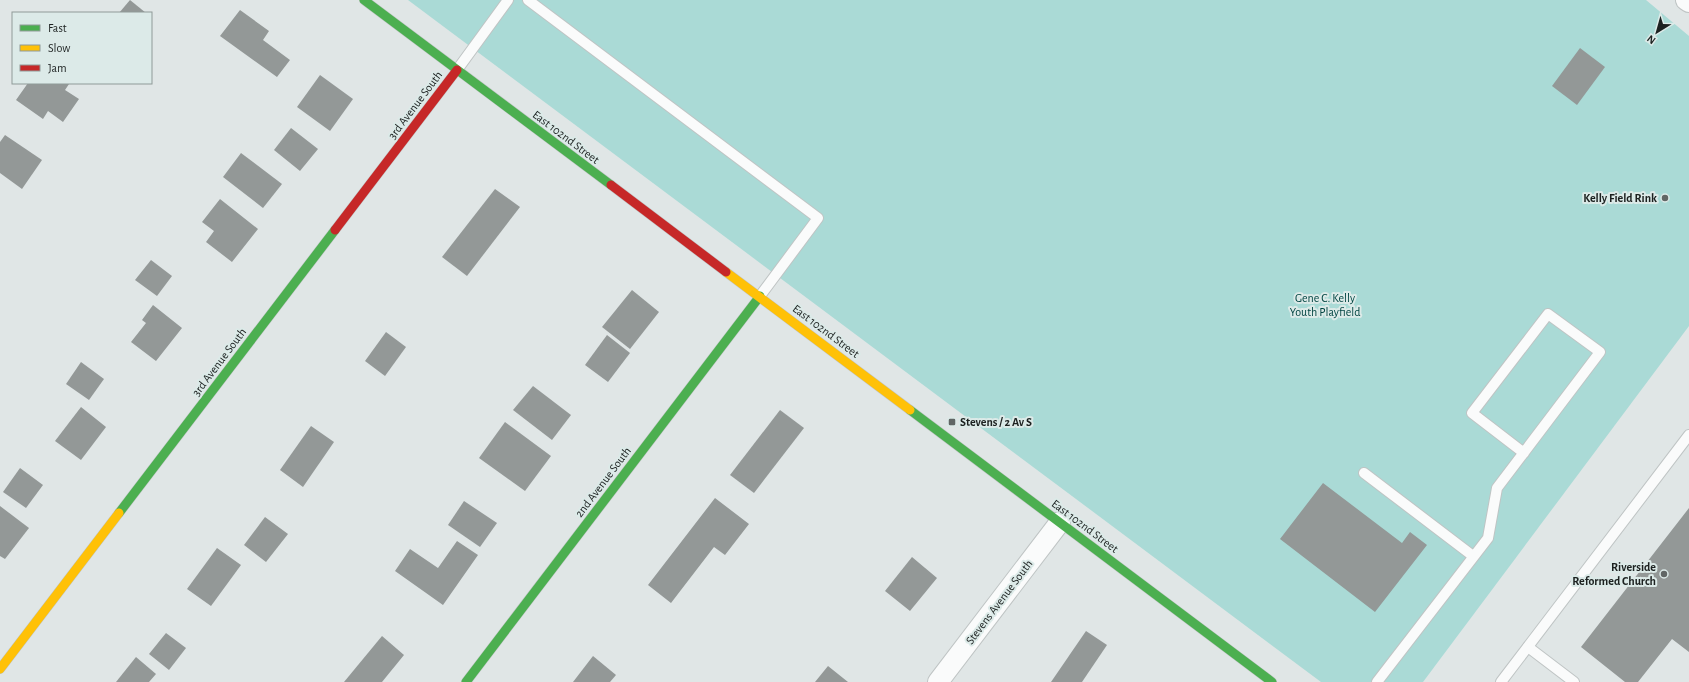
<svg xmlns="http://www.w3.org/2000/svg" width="1689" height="682" font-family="'Alegreya Sans',sans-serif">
<rect width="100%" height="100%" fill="#e0e6e6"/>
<polygon fill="#aadad6" points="408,0 1646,0 1689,36 1689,326 1423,682 1321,682"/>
<g fill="#939897">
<polygon points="130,0 146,13 119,13"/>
<polygon points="240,10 269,31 263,40 290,60 277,77 220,36"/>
<polygon points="1580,48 1605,67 1577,105 1552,86"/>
<polygon points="320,75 353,99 330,131 297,107"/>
<polygon points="28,83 68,83 69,84 65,90 79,99 63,122 48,111 43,119 16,100"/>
<polygon points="291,128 318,149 300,171 274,150"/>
<polygon points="5,135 42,160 22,189 0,173 0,142"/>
<polygon points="241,153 282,184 263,208 223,177"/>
<polygon points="495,189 520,207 467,276 442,257"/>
<polygon points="220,199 258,229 232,262 206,242 214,231 202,222"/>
<polygon points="151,260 172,276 157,296 135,280"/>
<polygon points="632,290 659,312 630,349 602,327"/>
<polygon points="153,305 182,328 156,361 131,342 146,323 142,320"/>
<polygon points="386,332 406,347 385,376 365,361"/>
<polygon points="607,335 630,353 608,382 585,365"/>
<polygon points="81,362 104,379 89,400 66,384"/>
<polygon points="533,386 571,415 552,440 513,410"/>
<polygon points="81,407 106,427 81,460 55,441"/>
<polygon points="780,410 804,428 754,493 730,475"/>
<polygon points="505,422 551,456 525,491 479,458"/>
<polygon points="311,426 334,442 303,487 280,470"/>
<polygon points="20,468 43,485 26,508 3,492"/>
<polygon points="1323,483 1402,543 1410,532 1427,545 1375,612 1280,539"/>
<polygon points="715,498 749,524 725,555 714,547 671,603 648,585"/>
<polygon points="464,501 497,523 480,547 448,525"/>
<polygon points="0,506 29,528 5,559 0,556"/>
<polygon points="1689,508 1689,652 1672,639 1638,682 1625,682 1581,647"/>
<polygon points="265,517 288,534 266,562 244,545"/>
<polygon points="457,541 478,555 443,605 395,571 410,549 438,568"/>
<polygon points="217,548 241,565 211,606 187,589"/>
<polygon points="912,557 937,578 910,611 885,591"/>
<polygon points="1086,631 1107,645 1082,682 1051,682"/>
<polygon points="166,633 186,648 169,670 149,654"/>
<polygon points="382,636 404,655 382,682 344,682"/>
<polygon points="593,656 616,675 610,682 573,682"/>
<polygon points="136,657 156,674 149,682 116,682"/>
<polygon points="828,666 848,682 815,682"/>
</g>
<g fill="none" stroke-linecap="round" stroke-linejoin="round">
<defs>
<g id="lane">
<polyline points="528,0 818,218 760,296"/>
<polyline points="457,70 508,0"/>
<polyline points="1364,473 1473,556"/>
<polyline points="1528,647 1574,682"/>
<polyline points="1377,682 1488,538 1497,488 1600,352 1548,314 1472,413 1524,453"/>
<polyline points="1501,682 1689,435"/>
</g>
<g id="street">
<polyline points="1686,0 1689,2"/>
<polyline points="938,682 1060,522"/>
</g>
<g id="fast">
<polyline points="364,0 611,185"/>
<polyline points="910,410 1272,682"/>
<polyline points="119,513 335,230"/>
<polyline points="466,682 760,296"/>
</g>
<g id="slow">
<polyline points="726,272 910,410"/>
<polyline points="0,669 119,513"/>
</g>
<g id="jam">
<polyline points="611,185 726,272"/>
<polyline points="335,230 457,70"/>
</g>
</defs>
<use href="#lane" stroke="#bfc4c4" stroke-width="12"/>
<use href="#street" stroke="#bfc4c4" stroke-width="22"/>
<use href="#fast" stroke="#bfc4c4" stroke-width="10"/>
<use href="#slow" stroke="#bfc4c4" stroke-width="10"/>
<use href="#jam" stroke="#bfc4c4" stroke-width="10"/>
<use href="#lane" stroke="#fafbfb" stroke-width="10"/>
<use href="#street" stroke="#fafbfb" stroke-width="20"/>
<use href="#fast" stroke="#4caf50" stroke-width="9"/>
<use href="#slow" stroke="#ffc107" stroke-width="9"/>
<use href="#jam" stroke="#c62828" stroke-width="9"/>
</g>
<g fill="#616665" stroke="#dceae8" stroke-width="1.5">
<circle cx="1665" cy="198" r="4"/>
<rect x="948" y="418" width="8" height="8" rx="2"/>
<circle cx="1664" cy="574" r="4"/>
</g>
<g text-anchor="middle" stroke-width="4" stroke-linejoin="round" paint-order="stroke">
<g font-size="12" fill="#1c2120" stroke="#dceae8">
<text transform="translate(415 105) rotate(-53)" y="4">3rd Avenue South</text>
<text transform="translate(566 137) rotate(37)" y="4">East 102nd Street</text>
<text transform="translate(826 331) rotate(37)" y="4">East 102nd Street</text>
<text transform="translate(219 362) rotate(-53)" y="4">3rd Avenue South</text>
<text transform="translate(603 482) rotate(-53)" y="4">2nd Avenue South</text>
<text transform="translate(1085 526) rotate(37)" y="4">East 102nd Street</text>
<text transform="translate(999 602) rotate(-53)" y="4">Stevens Avenue South</text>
</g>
<g font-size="12" font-weight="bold" fill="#1c2120" stroke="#dceae8" text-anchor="end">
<text x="1657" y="202">Kelly Field Rink</text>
<text x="960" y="426" text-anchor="start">Stevens / 2 Av S</text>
<text x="1656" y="571">Riverside<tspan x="1656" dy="14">Reformed Church</tspan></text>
</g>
<g font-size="12" fill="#004441" stroke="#dceae8">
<text x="1325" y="302">Gene C. Kelly<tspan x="1325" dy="14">Youth Playfield</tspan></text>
</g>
</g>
<rect x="12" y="12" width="140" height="72" fill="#dceae8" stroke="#8f9a98"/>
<rect x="20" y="25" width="20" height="6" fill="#4caf50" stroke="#8f9a98"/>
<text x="48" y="32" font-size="12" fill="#1c2120">Fast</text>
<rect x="20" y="45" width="20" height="6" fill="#ffc107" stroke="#8f9a98"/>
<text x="48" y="52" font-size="12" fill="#1c2120">Slow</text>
<rect x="20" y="65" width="20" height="6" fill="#c62828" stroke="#8f9a98"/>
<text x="48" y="72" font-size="12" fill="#1c2120">Jam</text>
<g transform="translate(1657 32) rotate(217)" stroke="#dceae8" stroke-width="3" paint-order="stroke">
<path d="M0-3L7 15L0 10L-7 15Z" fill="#1c2120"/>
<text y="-6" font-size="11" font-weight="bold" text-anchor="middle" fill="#1c2120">N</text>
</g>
</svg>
